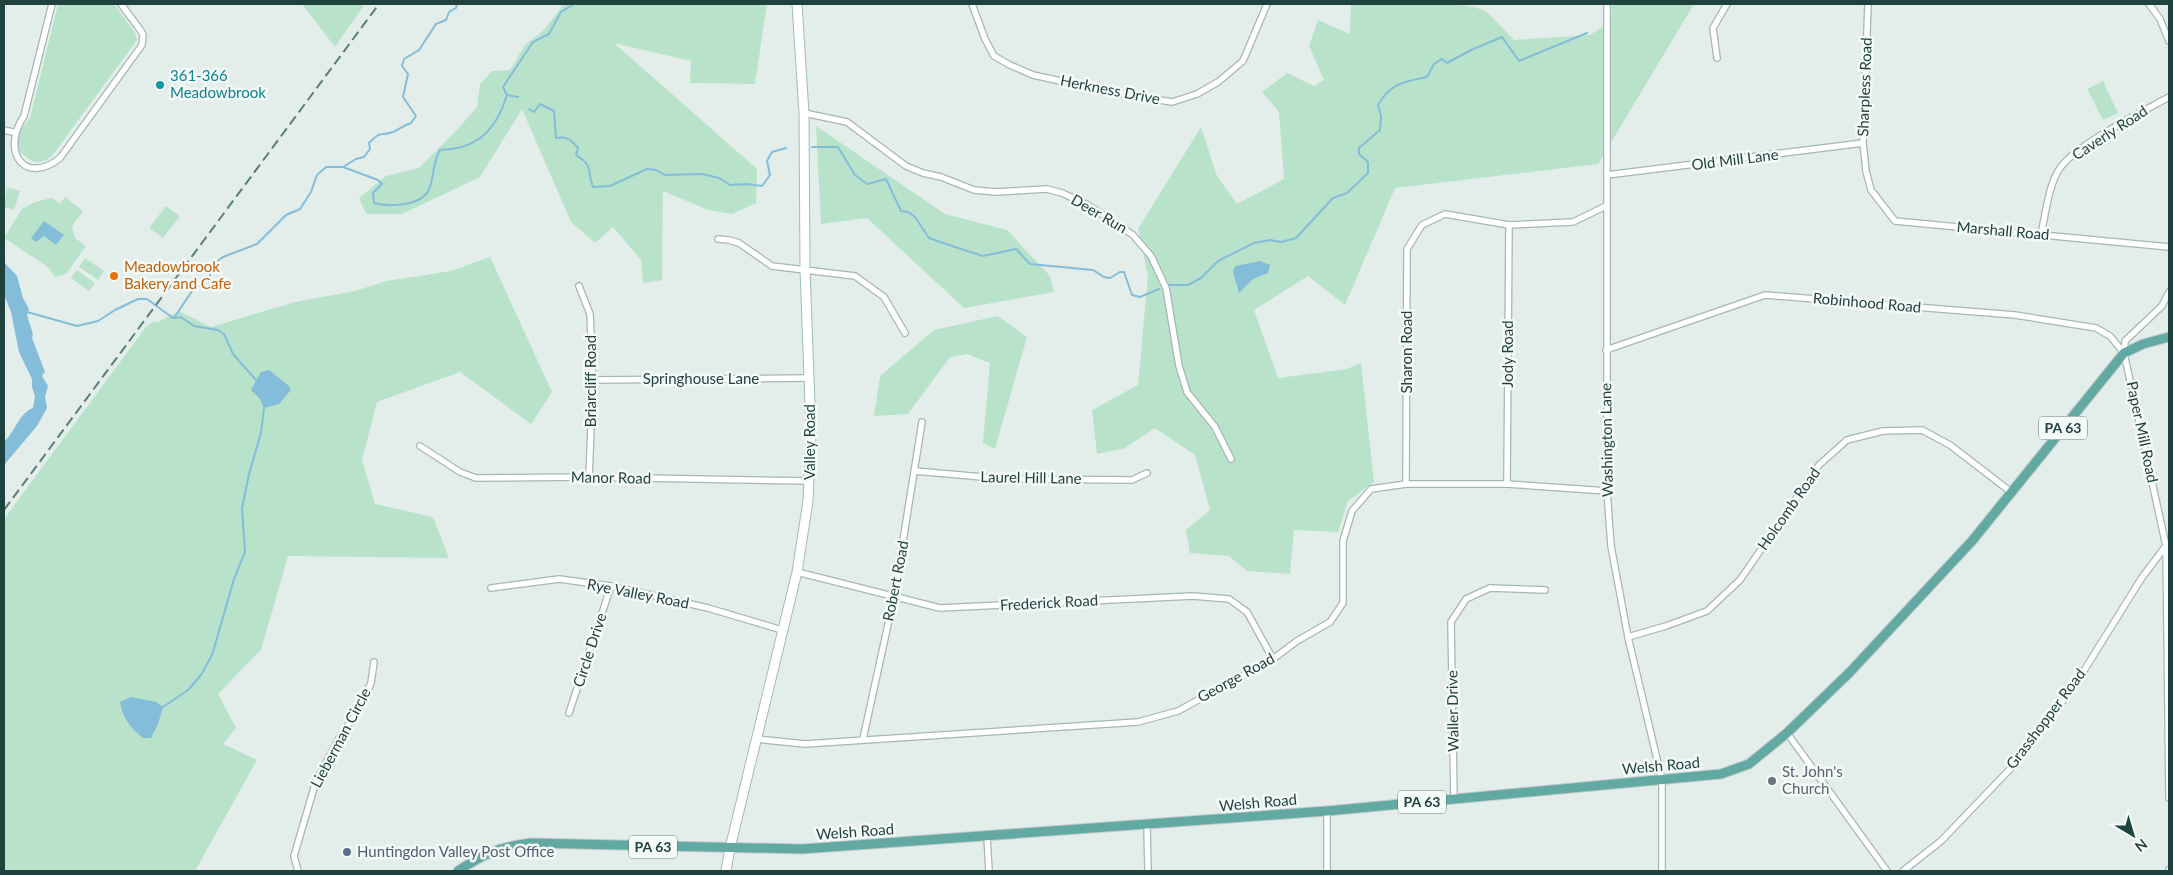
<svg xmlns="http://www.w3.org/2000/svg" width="2173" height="875" font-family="Lato,sans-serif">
<rect width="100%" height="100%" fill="#e3eeeb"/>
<g fill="#b9e2cb">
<path d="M58,4H114L135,33L137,40L55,152C41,169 29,162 17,148L18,134L30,118Z"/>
<polygon points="302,4 365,4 335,47"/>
<polygon points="564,4 767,4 755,84 690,83 691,61 614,43 757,169 756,203 732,214 708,210 663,191 662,280 643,283 641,260 613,227 595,243 571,222 522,109 480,177 402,214 366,214 359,198 386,176 419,168 456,131 477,107 480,84 492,71 510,70 525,45 544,30"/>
<path d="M1351,4C1380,4 1460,0 1483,10C1492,15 1506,32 1514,40L1590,35L1611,21L1612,4H1694L1598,164L1395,188L1345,305L1308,276L1254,310L1278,378L1347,369L1361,363L1374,482L1348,501L1338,532L1294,530L1290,574L1247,571L1229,556L1190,553L1186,530L1210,510L1195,455L1155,428L1125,448L1097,454L1092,410L1138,385L1148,276L1138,229L1201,127L1217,176L1237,204L1284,179L1279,112L1262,92L1287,73L1314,86L1324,80L1309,46L1318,20L1350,34Z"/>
<polygon points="2103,81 2118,113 2103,120 2087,89"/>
<polygon points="816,126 945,214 1007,230 1050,276 1054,292 964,308 867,218 821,224"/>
<polygon points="7,187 20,191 14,210 4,207"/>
<polygon points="65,197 83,211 72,226 75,238 86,246 66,274 55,277 48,267 4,238 22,209 35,202 52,198 60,204"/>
<polygon points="166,206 180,216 163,238 149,228"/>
<polygon points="490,257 552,392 531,424 460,372 377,402 362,460 375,504 433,517 449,558 288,556 261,650 218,694 236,728 223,744 257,760 195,871 4,871 4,519 146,327 152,322 158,322 179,311 211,327 295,302 355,291 386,281 451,271"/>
<polygon points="85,258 104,271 98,280 79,267"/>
<polygon points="77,270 95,283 89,291 71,278"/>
<polygon points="998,316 1027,337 995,449 983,443 990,363 967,354 950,357 908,414 874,416 880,376 934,330"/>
</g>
<g fill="#84bdda">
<polygon points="44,221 64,235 56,245 44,236 36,242 31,238"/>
<polygon points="1260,261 1270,265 1268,273 1253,279 1239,293 1233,272 1235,266"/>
<path d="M4,262L17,276L23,298L29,309L27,315L33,334L32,338L45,372L42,376L48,386L45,397L47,408L37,426L4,465V442C15,432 19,413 33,408L35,396L32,387V379L19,352L11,312L4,295Z"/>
<polygon points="269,370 289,386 291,390 279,404 264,408 260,399 251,390 261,372"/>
<path d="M131,697L156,702L163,707L158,724L151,738H143C130,727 123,719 120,702Z"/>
</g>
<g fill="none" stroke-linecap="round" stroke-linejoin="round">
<g stroke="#84bdda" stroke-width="2">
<polyline points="507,95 503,87 533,42 549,34 561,12 574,4"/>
<polyline points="507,95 518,97"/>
<path d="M529,109L534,112L540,104L554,111L556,138C568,136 571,140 578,148L576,155C595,167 586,170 593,187L610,186L647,169L656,170L665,175L702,174L719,178L730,185L747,184L762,186L770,175L767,161L772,152L786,148"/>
<polyline points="812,147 838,147 855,175 867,184 886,179 901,211 908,212 915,217 929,238 958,248 983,256 1016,249 1030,264 1093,270 1104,277 1110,278 1120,272 1124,272 1132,295 1140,297 1159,289"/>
<path d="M343,167L356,159L364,157L370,149L369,143C383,129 380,137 393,132C400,129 404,125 411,123L416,116L403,97L408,74L402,66L404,59L419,50L436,24L446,20L449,12L456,8L457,4"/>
<path d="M1169,285H1188L1201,278L1218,261L1254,243L1270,240L1281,242L1296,238L1333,198L1347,193L1368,173V162L1359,154V148L1380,130L1381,116L1378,105C1391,83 1403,82 1427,77L1434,64L1442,59L1447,63L1471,50L1502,37L1519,61L1587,33"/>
<polyline points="27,312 77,326 98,321 115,310 138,299 147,299 173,318"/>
<path d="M174,318L192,291L210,276V267L223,257L257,244L286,215L300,209L311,192L317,175L326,167H343L378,180L382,184L373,193L374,203C387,207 421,206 428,191C435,179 431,166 440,150C478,149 496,130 507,95"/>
<polyline points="174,318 181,317 194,326 218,330 224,334 233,354 256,380"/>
<polyline points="163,707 188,690 201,675 212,655 234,579 245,552 242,508 249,474 261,433 264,408"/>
</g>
<defs>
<g id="street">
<path d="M52,4L24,116C0,152 25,186 60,158L142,45L143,35L141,31L121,4"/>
<polyline points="972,4 985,39 994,56 1010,65 1033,75 1116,93 1172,102 1197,94 1218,82 1243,61 1267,4"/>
<polyline points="1607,4 1607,491 1611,546 1628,637 1662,780 1662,871"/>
<polyline points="1868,4 1863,143 1866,171 1871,190 1895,221 2169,247"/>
<polyline points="2149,4 2160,19 2169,41"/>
<polyline points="1717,58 1713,28 1727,4"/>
<polyline points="804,113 847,122 906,166 923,173 941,177 974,190 996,192 1047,189 1062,193 1088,205 1133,235 1151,256 1166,288 1179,366 1187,392 1215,427 1231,459"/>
<polyline points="4,130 13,132"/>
<polyline points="1607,175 1863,143"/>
<path d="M2041,234C2046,213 2048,186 2060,168C2077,144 2142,112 2169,97"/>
<polyline points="718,239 729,240 739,243 772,266 855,276 884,297 905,333"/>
<polyline points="579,286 590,314 593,380 589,477"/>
<polyline points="2169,292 2162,306 2125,341 2124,353 2166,546 2169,798"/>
<polyline points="1606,350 1765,295 2015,315 2096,328 2110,336 2124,353"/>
<polyline points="593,380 809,378"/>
<polyline points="420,446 460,472 476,478 589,477 810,481"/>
<polyline points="915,471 1005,479 1132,480 1147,473"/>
<polyline points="1406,484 1407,249 1422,225 1445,214 1509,225 1573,222 1606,206"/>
<polyline points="1507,484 1509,225"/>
<polyline points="797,572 940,608 1193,596 1229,599 1247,612 1273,659"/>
<polyline points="491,588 559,579 611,586 708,608 782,630"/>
<polyline points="1628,637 1666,626 1707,611 1740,580 1819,465 1847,440 1883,431 1922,430 1950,445 2011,492"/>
<polyline points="569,713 611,586"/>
<polyline points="1787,733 1887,871"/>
<polyline points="756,739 805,744 1138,722 1178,711 1273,659 1297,641 1330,622 1343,603 1343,541 1352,511 1371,489 1406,484 1507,484 1607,491"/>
<polyline points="863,739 894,597 922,422"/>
<polyline points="1454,799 1451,622 1466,599 1490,588 1545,590"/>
<polyline points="1147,825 1148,871"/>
<polyline points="987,837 989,871"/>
<polyline points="298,871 294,856 316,781 341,735 358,711 371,683 374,662"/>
<polyline points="1327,871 1327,811"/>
<polyline points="1903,871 1941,841 2012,767 2075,685 2141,579 2165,547"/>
<polyline points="2169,871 2169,870"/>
</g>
<polyline id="secondary" points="726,871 730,848 797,572 808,501 811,432 805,269 804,113 797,4"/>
<path id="primary" d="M458,871C483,854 500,847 531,843L802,849L1327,811L1721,774L1749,764L1787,733L1850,672L1972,541L2124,353L2143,344L2169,337"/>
</defs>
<use href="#street" stroke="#a5b7b4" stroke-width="8"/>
<use href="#secondary" stroke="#9fbcb7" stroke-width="11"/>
<use href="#primary" stroke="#c1cac9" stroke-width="11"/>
<use href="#street" stroke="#fff" stroke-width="5.5"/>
<use href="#secondary" stroke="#fff" stroke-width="9"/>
<use href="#primary" stroke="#62a9a4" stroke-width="9"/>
<polyline stroke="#5a7e7a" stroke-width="2" stroke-dasharray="10 5" stroke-linecap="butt" points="4,510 379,4"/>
</g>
<circle fill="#0f9aa8" stroke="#f4faf8" stroke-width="2" cx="160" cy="85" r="5"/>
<circle fill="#e8710a" stroke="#f4faf8" stroke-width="2" cx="114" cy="276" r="5"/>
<circle fill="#6b7280" stroke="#f4faf8" stroke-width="2" cx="1772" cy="781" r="5"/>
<circle fill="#5c6f8a" stroke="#f4faf8" stroke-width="2" cx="347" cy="852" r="5"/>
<g text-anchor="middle" stroke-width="5" stroke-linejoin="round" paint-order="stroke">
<g fill="#f4faf8" stroke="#607976" stroke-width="1">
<rect x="2039" y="416.5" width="48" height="23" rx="4"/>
<rect x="1398" y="790.5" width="48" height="23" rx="4"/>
<rect x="629" y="835.5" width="48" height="23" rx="4"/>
</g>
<g font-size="14" font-weight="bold" fill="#20423f">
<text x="2063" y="433">PA 63</text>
<text x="1422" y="807">PA 63</text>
<text x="653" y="852">PA 63</text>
</g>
<g font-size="15" fill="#0d838f" stroke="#f4faf8" text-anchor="start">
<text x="170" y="81">361-366<tspan x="170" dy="17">Meadowbrook</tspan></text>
</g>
<g font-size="15" fill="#20423f" stroke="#f4faf8">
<text transform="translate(1865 87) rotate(-88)" y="5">Sharpless Road</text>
<text transform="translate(1110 90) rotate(11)" y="5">Herkness Drive</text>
<text transform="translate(2110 133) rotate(-33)" y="5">Caverly Road</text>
<text transform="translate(1735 160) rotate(-7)" y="5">Old Mill Lane</text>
<text transform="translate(1099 214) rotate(30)" y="5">Deer Run</text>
<text transform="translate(2003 231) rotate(5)" y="5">Marshall Road</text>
<text transform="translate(1867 303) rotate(5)" y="5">Robinhood Road</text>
<text transform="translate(1407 352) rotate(-90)" y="5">Sharon Road</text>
<text transform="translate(1508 354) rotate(-90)" y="5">Jody Road</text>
<text x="701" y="384">Springhouse Lane</text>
<text transform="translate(591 381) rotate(-90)" y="5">Briarcliff Road</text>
<text transform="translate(2142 432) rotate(78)" y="5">Paper Mill Road</text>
<text transform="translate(1607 440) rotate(-91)" y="5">Washington Lane</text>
<text transform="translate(810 442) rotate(-90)" y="5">Valley Road</text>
<text transform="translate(611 478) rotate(1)" y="5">Manor Road</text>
<text transform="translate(1031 478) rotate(1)" y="5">Laurel Hill Lane</text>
<text transform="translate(1789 509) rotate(-55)" y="5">Holcomb Road</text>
<text transform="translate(896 581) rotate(-79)" y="5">Robert Road</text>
<text transform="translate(638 594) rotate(11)" y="5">Rye Valley Road</text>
<text transform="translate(1049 603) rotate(-3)" y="5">Frederick Road</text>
<text transform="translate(590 650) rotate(-72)" y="5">Circle Drive</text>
<text transform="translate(1236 678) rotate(-29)" y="5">George Road</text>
<text transform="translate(1453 711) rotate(-91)" y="5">Waller Drive</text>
<text transform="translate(2046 719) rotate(-53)" y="5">Grasshopper Road</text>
<text transform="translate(341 738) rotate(-62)" y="5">Lieberman Circle</text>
<text transform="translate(1661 766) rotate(-5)" y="5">Welsh Road</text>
<text transform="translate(1258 803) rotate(-5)" y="5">Welsh Road</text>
<text transform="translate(855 832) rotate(-4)" y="5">Welsh Road</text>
</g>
<g font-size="15" fill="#c56008" stroke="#f4faf8" text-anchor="start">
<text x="124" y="272">Meadowbrook<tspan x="124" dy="17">Bakery and Cafe</tspan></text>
</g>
<g font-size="15" fill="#5b616d" stroke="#f4faf8" text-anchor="start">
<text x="1782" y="777">St. John's<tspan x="1782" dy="17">Church</tspan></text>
</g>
<g font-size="15" fill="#4e5e75" stroke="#f4faf8" text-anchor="start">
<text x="357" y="857">Huntingdon Valley Post Office</text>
</g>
</g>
<rect width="2173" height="875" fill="none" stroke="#20423f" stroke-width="10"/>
<g transform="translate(2133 835) rotate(142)" stroke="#f4faf8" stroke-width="4" paint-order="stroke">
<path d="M0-4L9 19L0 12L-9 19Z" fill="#20423f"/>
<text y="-8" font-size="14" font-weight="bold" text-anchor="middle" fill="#20423f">N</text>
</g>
</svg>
